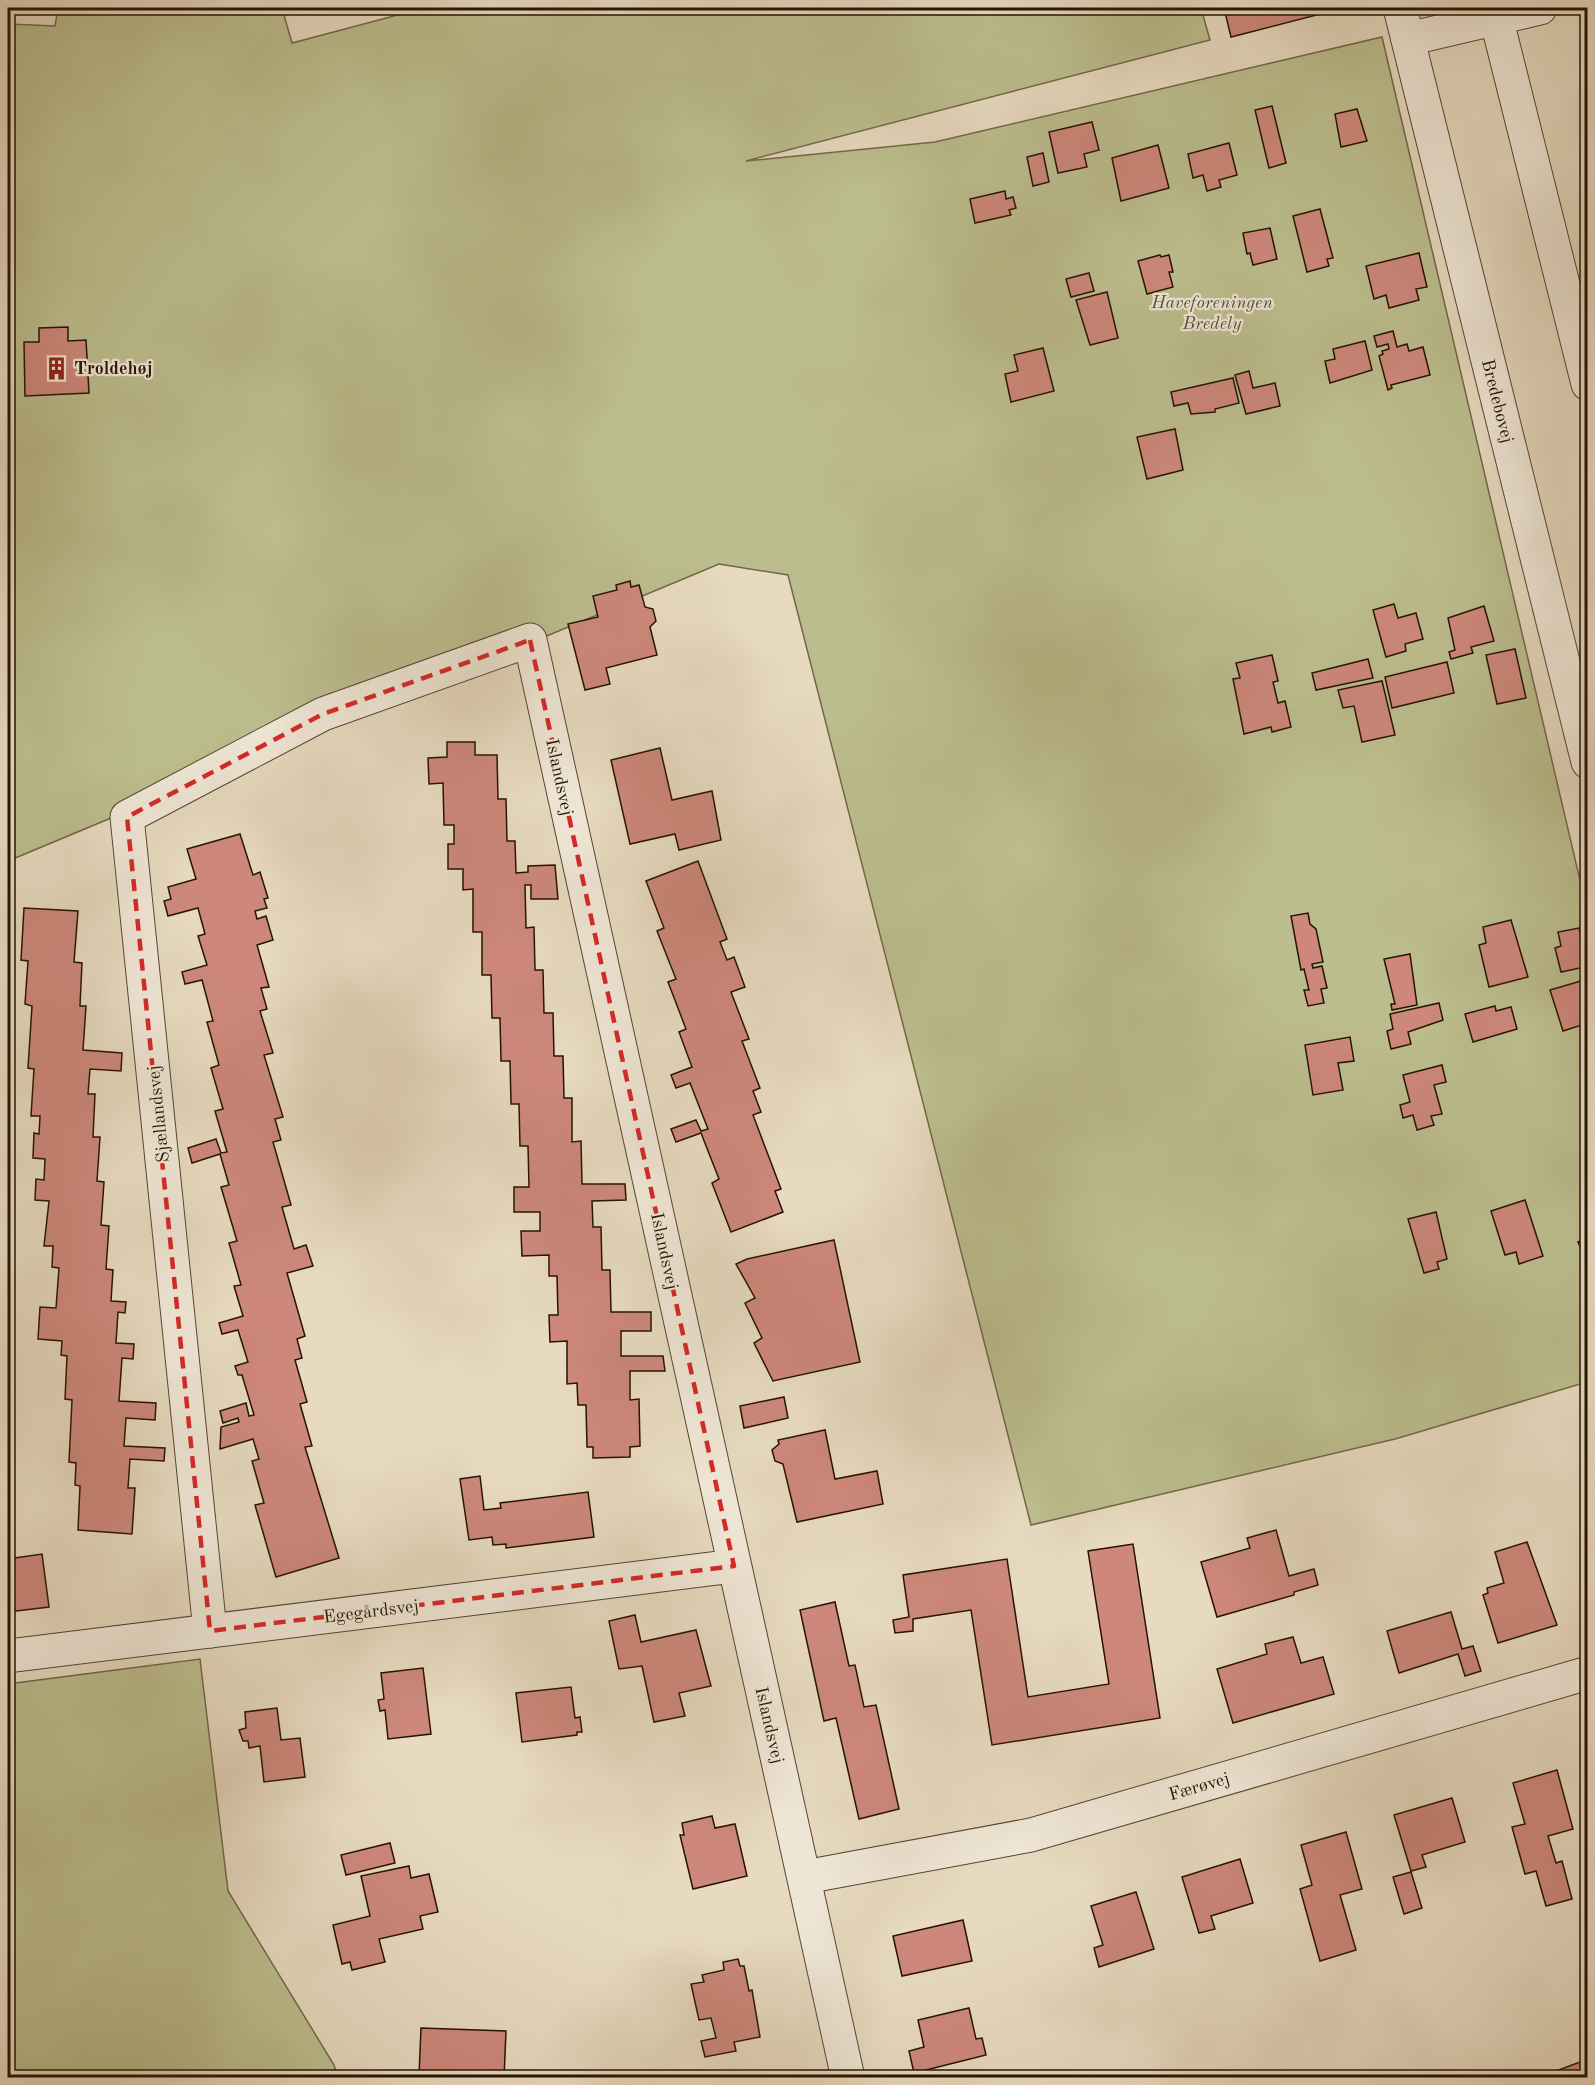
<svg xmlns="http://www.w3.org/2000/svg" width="1595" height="2085" font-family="'Old Standard TT',serif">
<rect width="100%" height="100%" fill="#e7dac0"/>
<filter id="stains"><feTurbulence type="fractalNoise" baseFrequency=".00333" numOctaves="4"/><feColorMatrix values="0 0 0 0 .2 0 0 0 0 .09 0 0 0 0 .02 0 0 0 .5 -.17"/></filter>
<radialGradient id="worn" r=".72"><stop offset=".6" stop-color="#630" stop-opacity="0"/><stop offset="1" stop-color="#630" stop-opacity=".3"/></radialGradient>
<g fill="#bcbd8e" stroke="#716848" stroke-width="1.5">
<polygon points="58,8 282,8 292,43 424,8 1201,8 1210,40 746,161 935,142 1382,37 1587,910 1587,1382 1395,1439 1031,1525 788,575 719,564 8,861 8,24 55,26"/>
<polygon points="200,1659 228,1891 334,2065 338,2077 8,2077 8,1684"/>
</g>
<g fill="#cd887b" stroke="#261303" stroke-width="1.5">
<polygon points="1224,8 1331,8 1332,11 1231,37"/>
<polygon points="1272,106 1286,163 1269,168 1255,110"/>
<polygon points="1357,109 1367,141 1341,147 1335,114"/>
<polygon points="1092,122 1099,150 1084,154 1087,167 1058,173 1049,132"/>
<polygon points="1229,143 1237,175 1219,180 1221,187 1207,191 1203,175 1193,178 1188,154"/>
<polygon points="1158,145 1169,188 1121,201 1112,158"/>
<polygon points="1043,153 1049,182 1033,186 1027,157"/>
<polygon points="1005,191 1006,199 1013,197 1016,208 1009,210 1011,215 975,223 970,199"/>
<polygon points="1320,209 1333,258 1327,259 1329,266 1307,272 1293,216"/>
<polygon points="1270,228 1277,259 1253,265 1250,253 1247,254 1243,233"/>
<polygon points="1419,253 1427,287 1416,289 1419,300 1389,308 1386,295 1374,299 1366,266"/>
<polygon points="1160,255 1161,257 1169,255 1173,272 1169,272 1173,287 1147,294 1138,261"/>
<polygon points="1089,273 1094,291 1071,297 1066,279"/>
<polygon points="1107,292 1118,338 1090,345 1076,300"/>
<polygon points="68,327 68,341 86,340 89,393 25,396 24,342 39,342 39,328"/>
<polygon points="1393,331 1397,347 1407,344 1409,351 1423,347 1430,375 1391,385 1392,388 1388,390 1379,356 1383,354 1382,351 1389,349 1388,344 1377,347 1374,336"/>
<polygon points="1365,341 1372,370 1330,383 1325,361 1335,359 1333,349"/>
<polygon points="1043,348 1054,391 1011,402 1005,374 1018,371 1014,355"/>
<polygon points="1249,371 1253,388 1275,383 1280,406 1246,414 1235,375"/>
<polygon points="1233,378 1239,403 1215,409 1215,412 1191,414 1188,403 1174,406 1171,392"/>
<polygon points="1175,429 1183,470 1147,479 1137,437"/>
<polygon points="630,581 631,587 639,585 645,607 653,609 656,621 650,627 657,655 606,668 610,684 585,690 568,624 598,617 593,596 617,590 616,585"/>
<polygon points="1394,604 1398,618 1416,613 1423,639 1405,644 1406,651 1386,657 1373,610"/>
<polygon points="1484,606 1494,641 1471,647 1473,653 1451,659 1449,652 1455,650 1448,618"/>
<polygon points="1515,649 1526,698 1497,704 1486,655"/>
<polygon points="1272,655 1278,681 1273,682 1278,703 1285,701 1291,727 1272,732 1271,727 1244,734 1233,679 1240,678 1236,663"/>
<polygon points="1368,659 1373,678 1316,690 1312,673"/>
<polygon points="1447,662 1454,693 1392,708 1385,677"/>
<polygon points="1382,681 1395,735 1362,742 1354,706 1343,708 1338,690"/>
<polygon points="447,742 475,742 475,755 497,755 498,799 506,799 507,841 515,841 516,873 528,872 528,866 555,865 558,899 531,899 531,885 525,885 526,928 534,927 535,970 543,970 544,1013 553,1013 554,1056 563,1056 564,1098 572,1098 572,1142 581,1141 582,1184 625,1184 626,1200 592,1201 593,1227 601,1227 602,1270 610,1270 611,1312 651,1312 651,1331 621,1331 621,1356 663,1356 665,1371 630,1371 630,1400 639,1399 640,1446 630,1447 630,1457 593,1458 593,1447 587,1447 586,1405 578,1405 577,1383 567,1384 567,1341 550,1342 549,1315 558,1315 557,1276 549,1276 549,1255 522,1256 521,1231 540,1231 540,1212 514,1212 514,1187 529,1187 528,1146 520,1146 519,1104 511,1104 510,1061 501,1061 500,1018 492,1018 491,975 482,975 482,932 473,932 473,889 463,890 463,869 448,869 448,844 454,844 454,825 444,825 443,783 429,784 428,758 447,757"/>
<polygon points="660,748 672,800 712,791 721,840 679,850 675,834 630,844 611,760"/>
<polygon points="240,834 253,875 260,872 268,898 264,899 267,908 255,911 257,919 266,916 273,940 257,945 269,987 261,988 267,1009 260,1011 273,1053 264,1055 283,1117 275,1119 281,1140 273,1142 291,1205 282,1207 294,1249 306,1245 313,1266 287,1273 305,1336 297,1339 302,1358 295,1360 307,1402 300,1404 312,1446 305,1447 339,1558 276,1577 255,1505 264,1503 252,1461 259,1459 253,1439 220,1449 221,1427 239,1422 238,1418 223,1423 220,1411 246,1403 249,1416 254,1415 242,1375 238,1375 235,1366 248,1362 238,1330 222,1334 219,1323 243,1316 234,1286 241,1285 229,1243 237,1241 221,1187 229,1185 220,1154 192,1163 188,1148 216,1139 221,1153 227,1152 215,1111 223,1109 211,1068 219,1065 207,1022 213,1021 202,980 185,984 182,972 207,965 198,936 205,934 198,908 168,916 164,901 171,899 168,887 196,879 187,849"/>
<polygon points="698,861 727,939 720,942 727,960 734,957 745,987 731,992 749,1039 742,1041 760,1088 753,1091 761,1112 753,1115 781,1189 775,1191 783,1212 731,1232 712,1183 719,1179 701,1133 676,1142 671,1129 696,1120 701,1131 708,1129 690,1083 676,1088 671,1075 692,1067 679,1032 686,1029 668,982 676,979 657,931 664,928 646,881"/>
<polygon points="24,908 78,911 74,962 82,963 80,1006 86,1006 83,1050 122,1053 121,1071 90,1069 88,1094 95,1094 93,1137 100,1137 97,1181 104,1182 101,1225 109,1226 106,1269 113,1270 111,1301 126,1302 125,1313 118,1312 116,1343 134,1344 133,1359 122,1358 119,1401 156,1403 155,1420 126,1418 124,1446 165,1448 164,1461 130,1459 128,1488 135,1488 132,1534 78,1530 80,1486 75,1485 76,1463 69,1462 72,1400 65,1399 67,1356 61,1355 62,1341 38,1339 40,1307 56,1308 59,1268 52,1267 53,1246 44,1246 49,1201 35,1200 36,1179 44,1180 45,1159 33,1158 34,1133 39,1134 40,1116 31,1116 34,1069 28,1068 32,1006 25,1004 28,961 21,960"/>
<polygon points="1308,913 1310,924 1316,929 1323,962 1312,964 1313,968 1322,966 1327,988 1321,989 1324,1003 1308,1006 1304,990 1309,990 1304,969 1301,970 1291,916"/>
<polygon points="1511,920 1528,977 1489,987 1479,945 1486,943 1483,927"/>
<polygon points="1579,928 1582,942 1588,941 1585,967 1561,972 1555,948 1561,946 1558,932"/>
<polygon points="1410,954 1417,1005 1392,1010 1391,1004 1395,1004 1384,959"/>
<polygon points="1581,981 1588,1001 1588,1023 1563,1031 1550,990"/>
<polygon points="1439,1003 1443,1020 1408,1032 1411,1044 1391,1049 1387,1031 1393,1029 1390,1014"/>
<polygon points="1495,1006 1496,1011 1511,1007 1517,1029 1473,1042 1465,1014"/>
<polygon points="1350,1037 1354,1061 1338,1063 1343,1090 1313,1095 1305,1045"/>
<polygon points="1442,1065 1446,1082 1434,1085 1442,1114 1431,1116 1434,1125 1417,1130 1413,1115 1403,1118 1400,1105 1410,1102 1403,1075"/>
<polygon points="1525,1200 1543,1256 1519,1264 1516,1252 1505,1255 1491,1211"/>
<polygon points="1436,1212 1447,1259 1437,1262 1439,1269 1424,1273 1408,1219"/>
<polygon points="1588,1238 1588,1264 1578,1242"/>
<polygon points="834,1240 860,1362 773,1381 754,1343 762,1338 745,1303 755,1298 736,1264 747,1259"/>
<polygon points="784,1397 788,1418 744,1428 740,1406"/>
<polygon points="825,1430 835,1479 877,1471 883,1504 797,1522 783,1464 775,1461 772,1450 779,1444 778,1440"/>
<polygon points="480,1476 484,1510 501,1508 500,1503 588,1492 594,1537 506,1548 506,1544 493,1545 492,1537 469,1540 460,1479"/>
<polygon points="1276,1530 1289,1576 1314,1569 1318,1585 1294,1592 1294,1595 1217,1617 1201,1562 1250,1548 1247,1538"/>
<polygon points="1527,1542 1557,1625 1498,1643 1483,1595 1488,1593 1487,1588 1504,1583 1495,1552"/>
<polygon points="1133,1544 1160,1718 992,1745 971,1610 913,1619 913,1631 895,1633 893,1620 909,1617 903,1575 1007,1559 1028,1697 1109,1684 1088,1551"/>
<polygon points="42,1554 49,1607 8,1612 8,1559"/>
<polygon points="835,1602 849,1666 855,1665 864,1707 876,1705 899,1809 859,1819 836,1718 824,1721 800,1610"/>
<polygon points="1451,1612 1462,1649 1473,1646 1481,1671 1465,1676 1458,1654 1399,1673 1387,1631"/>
<polygon points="635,1615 641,1642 696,1630 711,1686 679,1693 685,1716 654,1722 642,1666 619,1669 609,1621"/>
<polygon points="1293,1637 1301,1663 1323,1657 1334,1694 1233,1723 1217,1669 1267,1654 1265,1644"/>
<polygon points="423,1668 431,1734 388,1739 385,1710 380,1711 378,1700 384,1699 381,1673"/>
<polygon points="571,1687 575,1718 580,1717 582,1732 577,1732 577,1735 522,1742 516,1693"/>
<polygon points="277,1708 281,1740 300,1738 305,1777 264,1782 260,1746 249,1748 248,1741 243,1741 239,1730 246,1728 245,1712"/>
<polygon points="1557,1770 1573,1829 1548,1836 1556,1863 1562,1861 1572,1899 1546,1906 1536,1871 1525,1874 1512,1827 1525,1824 1513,1783"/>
<polygon points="1452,1798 1465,1842 1422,1855 1426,1867 1411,1871 1394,1815"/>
<polygon points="712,1816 715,1828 735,1824 747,1876 693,1889 680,1835 684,1835 682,1823"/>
<polygon points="1346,1832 1362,1889 1340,1895 1356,1950 1320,1961 1300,1889 1312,1885 1301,1845"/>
<polygon points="390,1843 395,1863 346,1875 341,1855"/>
<polygon points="1240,1859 1253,1903 1211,1916 1215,1929 1199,1933 1182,1877"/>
<polygon points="409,1866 411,1878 429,1874 438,1912 420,1916 423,1929 379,1939 385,1962 352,1970 350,1962 342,1964 333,1925 370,1916 361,1876"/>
<polygon points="1411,1872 1422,1908 1404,1914 1393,1877"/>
<polygon points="1136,1892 1154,1949 1099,1967 1094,1948 1103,1945 1091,1906"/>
<polygon points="963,1920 972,1961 902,1976 893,1936"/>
<polygon points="738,1959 740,1966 744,1966 749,1991 752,1990 760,2037 734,2042 736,2051 705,2057 701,2041 716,2038 711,2018 699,2020 691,1984 704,1982 702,1975 724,1970 723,1962"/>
<polygon points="969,2008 976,2039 982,2038 986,2055 914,2073 909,2051 924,2047 918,2020"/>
<polygon points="421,2028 506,2031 504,2078 419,2076"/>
<polygon points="1588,2059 1588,2078 1550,2078 1548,2074"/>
</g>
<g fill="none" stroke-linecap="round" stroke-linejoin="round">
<defs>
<g id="street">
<polyline points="1400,8 1588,762"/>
<polyline points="1496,17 1588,384"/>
<polyline points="1408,39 1540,8"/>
<polyline points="210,1631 127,817 323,714 530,640 848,2078"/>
<polyline points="8,1656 734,1566"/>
<polyline points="805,1877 1031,1835 1588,1673"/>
</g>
</defs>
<use href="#street" stroke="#564532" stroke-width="35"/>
<use href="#street" stroke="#efe7d6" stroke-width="33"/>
</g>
<path fill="none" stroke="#d62828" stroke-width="4.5" stroke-dasharray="12 8" stroke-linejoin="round" d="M530,640L734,1566L210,1631L127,817L323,714Z"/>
<defs>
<symbol id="building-bare" viewBox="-9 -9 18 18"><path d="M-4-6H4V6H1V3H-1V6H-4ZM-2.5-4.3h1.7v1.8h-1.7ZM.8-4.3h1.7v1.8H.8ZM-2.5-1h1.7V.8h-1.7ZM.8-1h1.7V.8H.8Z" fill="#8f2418" stroke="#efe7d6" stroke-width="2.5" paint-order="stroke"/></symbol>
</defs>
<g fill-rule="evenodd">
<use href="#building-bare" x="40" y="352" width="33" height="33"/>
</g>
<g text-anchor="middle" stroke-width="4.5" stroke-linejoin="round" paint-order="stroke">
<g font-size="18" font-style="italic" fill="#5a4e34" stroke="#efe7d6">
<text x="1212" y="308">Haveforeningen<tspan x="1212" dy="21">Bredely</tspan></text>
</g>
<g font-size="18" font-weight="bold" fill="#261303" stroke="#efe7d6" text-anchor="start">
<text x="74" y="374">Troldehøj</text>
</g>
<g font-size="18" fill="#261303" stroke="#efe7d6">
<text transform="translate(1498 401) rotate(76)" y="6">Bredebovej</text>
<text transform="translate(560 777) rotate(78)" y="6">Islandsvej</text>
<text transform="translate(158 1114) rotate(-96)" y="6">Sjællandsvej</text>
<text transform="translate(665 1251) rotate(78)" y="6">Islandsvej</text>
<text transform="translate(371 1611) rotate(-7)" y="6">Egegårdsvej</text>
<text transform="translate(770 1725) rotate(77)" y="6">Islandsvej</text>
<text transform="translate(1199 1786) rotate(-16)" y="6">Færøvej</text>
</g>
</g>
<rect width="1595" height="2085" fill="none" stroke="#e7dac0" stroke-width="30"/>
<rect x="9" y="9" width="1577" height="2067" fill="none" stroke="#261303" stroke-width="3"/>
<rect x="15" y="15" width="1565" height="2055" fill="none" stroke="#261303" stroke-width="1.5"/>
<rect width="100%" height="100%" filter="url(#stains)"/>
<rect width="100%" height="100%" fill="url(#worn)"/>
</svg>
